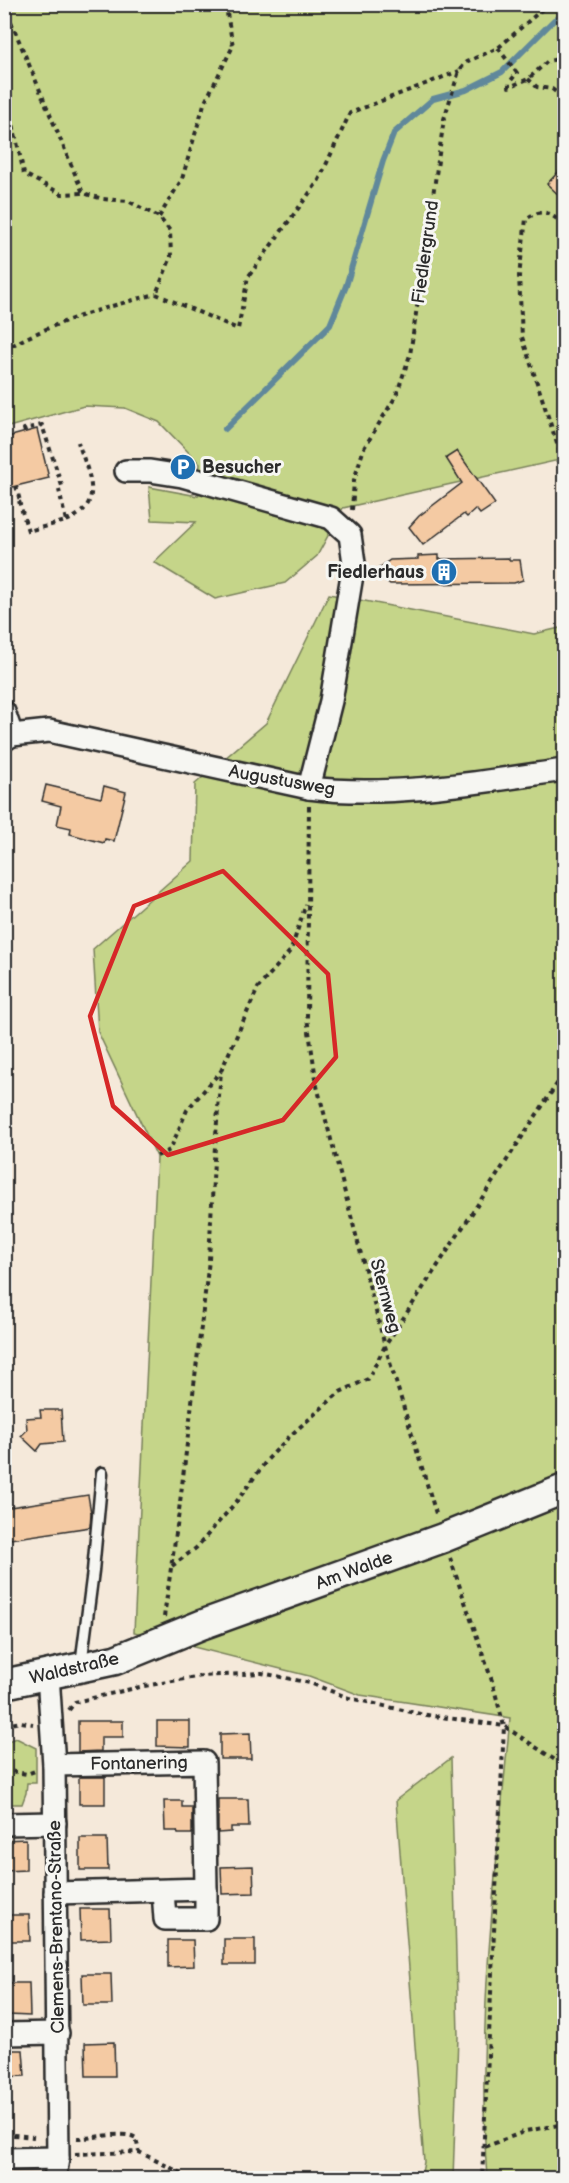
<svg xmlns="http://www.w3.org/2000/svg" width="569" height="2183" font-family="'Balsamiq Sans',sans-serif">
<rect width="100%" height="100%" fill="#f5e9da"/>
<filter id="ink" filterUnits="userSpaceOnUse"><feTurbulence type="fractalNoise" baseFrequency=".0167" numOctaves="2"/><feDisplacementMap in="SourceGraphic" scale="12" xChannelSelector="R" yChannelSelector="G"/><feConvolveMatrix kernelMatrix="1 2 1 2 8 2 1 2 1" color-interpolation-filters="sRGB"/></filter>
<g filter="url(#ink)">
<g fill="#c5d589" stroke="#78805a" stroke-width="1.5">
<polygon points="5,5 564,5 564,459 343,508 317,556 285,583 215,599 154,562 196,522 152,520 149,487 198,496 200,464 159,422 125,408 84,406 5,428"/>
<path d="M329,594L534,634L564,627V2178H487C476,2025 496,1871 510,1718L360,1695L309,1676L134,1632L157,1157L98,1032L93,949L193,861L195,784L266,723Z"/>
<polygon points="16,1738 36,1748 36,1783 27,1783 26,1793 22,1804 5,1804 5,1742"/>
<polygon points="451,1758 458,2036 453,2178 421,2178 424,2162 396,1800"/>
</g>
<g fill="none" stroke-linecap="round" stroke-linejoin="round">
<polyline stroke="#60889b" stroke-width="6" points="225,429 330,325 346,286 383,161 394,133 433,99 466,90 502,72 554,20 564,16"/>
</g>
<g fill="#f4caa3" stroke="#2b2b2b" stroke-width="1.5">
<polygon points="564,166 564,200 547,184"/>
<polygon points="37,429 49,478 4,489 4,438"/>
<polygon points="457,451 495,504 480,514 476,509 467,517 464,514 423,545 409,527 419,516 462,483 446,458"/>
<polygon points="439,555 439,559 509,558 509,560 520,560 523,580 514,583 390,584 379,576 379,568 390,560 418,559 418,556"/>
<polygon points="46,785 101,798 104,786 126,792 114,841 105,839 104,843 70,834 71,828 57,825 61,806 42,801"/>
<polygon points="40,1410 61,1410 63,1442 42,1444 37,1451 21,1436 27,1430 26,1418 41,1417"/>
<polygon points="88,1495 91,1513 90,1527 4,1540 4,1508"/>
<polygon points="78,1721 123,1721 123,1737 101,1737 101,1751 78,1752"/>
<polygon points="157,1721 190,1721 190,1747 157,1746"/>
<polygon points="250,1733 251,1759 220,1759 220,1734"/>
<rect x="79" y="1777" width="26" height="27"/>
<polygon points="218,1799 248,1799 249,1827 231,1827 231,1832 218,1833"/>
<polygon points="164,1801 182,1801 182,1807 192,1807 192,1834 178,1834 177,1831 165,1831"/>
<polygon points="80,1838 107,1838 108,1870 80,1870"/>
<polygon points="26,1839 26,1870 4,1871 4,1840"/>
<polygon points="253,1866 254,1893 222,1894 221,1867"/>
<polygon points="80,1909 110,1909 111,1939 81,1940"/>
<polygon points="4,1915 29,1915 30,1941 4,1941"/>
<rect x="224" y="1939" width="31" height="26"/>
<polygon points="168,1940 193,1940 194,1966 168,1967"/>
<polygon points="82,1974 111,1974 112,2005 83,2005"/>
<polygon points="7,1983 29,1983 30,2016 8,2015"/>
<polygon points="114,2042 115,2076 86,2076 85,2043"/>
<polygon points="4,2050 23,2050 25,2076 4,2077"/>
</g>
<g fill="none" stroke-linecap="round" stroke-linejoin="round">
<defs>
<polyline id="lane" points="81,1665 93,1571 102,1473"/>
<g id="street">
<polyline points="126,471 150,471 182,476 331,518 350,535 354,563 331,701 309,788"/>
<polyline points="4,712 12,735"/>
<path d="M4,740L12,735L49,731L309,788C393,798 481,782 564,770"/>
<polyline points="48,1675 54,1765 58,2158 55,2178"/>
<polyline points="54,1765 204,1762 206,1889 55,1893"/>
<polyline points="4,1824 55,1823"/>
<polyline points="163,1891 165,1919 206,1919 206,1889"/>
<polyline points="4,2034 58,2033"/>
<polyline points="4,2159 58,2158"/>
</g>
<polyline id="secondary" points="4,1684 115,1660 201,1625 443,1538 564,1489"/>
</defs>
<use href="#lane" stroke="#2b2b2b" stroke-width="15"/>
<use href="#street" stroke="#2b2b2b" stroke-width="26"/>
<use href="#secondary" stroke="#2b2b2b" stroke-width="33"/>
<g stroke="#2b2b2b" stroke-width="4" stroke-dasharray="4.5 4.5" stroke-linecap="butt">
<polyline points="4,5 83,193"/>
<polyline points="498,48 517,73 509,83 509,87 528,79 548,61 564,58"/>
<polyline points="528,79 537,87 552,89 564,98"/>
<polyline points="4,101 9,106 24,174 62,194 83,193 103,199 128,201 159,217 170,231 171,257 156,294"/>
<polyline points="159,217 182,179 204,104 233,46 226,8 229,4"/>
<path d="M564,225C550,213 543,207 526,219L519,276L522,337L564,465"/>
<polyline points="156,294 238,329 248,277 319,180 350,113 459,71"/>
<path d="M4,350C52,322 103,308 156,294"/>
<polyline points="25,432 24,429 42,425 63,489"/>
<polyline points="16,486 20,501"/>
<polyline points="19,501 28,531 66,521 59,490"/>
<polyline points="352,510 354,480 364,448 396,396 410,355 444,119 459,71 466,62 498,48 548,4"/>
<path d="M66,521C107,504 88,474 78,442"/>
<polyline points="309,806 307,1018 317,1086 385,1346 437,1517"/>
<polyline points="157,1156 170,1150 187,1110 221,1071"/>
<polyline points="450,1558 492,1681 504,1726 482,2178"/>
<polyline points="172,1566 196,1548 237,1501 267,1460 292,1434 340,1392 368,1379 385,1346 564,1073"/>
<polyline points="164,1617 178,1519 209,1260 214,1160 221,1071 258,988 291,950 306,904"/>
<polyline points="69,1710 75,1702 144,1686 202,1676 262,1673 310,1683 349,1698 420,1714 504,1726 564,1766"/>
<polyline points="4,1725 21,1722 33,1724"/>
<polyline points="4,1774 10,1771 27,1774 35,1771"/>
<polyline points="4,2134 34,2137"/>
<path d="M77,2138C93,2139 124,2130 136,2138L139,2152"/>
<polyline points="485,2147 526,2131 564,2124"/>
<polyline points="75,2154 139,2152 191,2178"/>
</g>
<use href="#lane" stroke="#f6f6f2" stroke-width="10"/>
<use href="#street" stroke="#f6f6f2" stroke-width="21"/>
<use href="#secondary" stroke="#f6f6f2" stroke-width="28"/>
</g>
</g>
<path fill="none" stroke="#d62828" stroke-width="4.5" stroke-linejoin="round" d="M223,871L328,974L336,1057L283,1120L168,1155L113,1106L90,1016L134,906Z"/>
<defs>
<symbol id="parking-disc" viewBox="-11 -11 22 22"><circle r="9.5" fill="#1f6fb2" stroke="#f6f6f2"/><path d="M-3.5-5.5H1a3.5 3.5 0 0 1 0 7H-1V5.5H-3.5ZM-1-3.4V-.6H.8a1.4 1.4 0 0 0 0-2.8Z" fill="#fff"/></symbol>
<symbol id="building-disc" viewBox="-11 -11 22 22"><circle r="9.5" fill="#1f6fb2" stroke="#f6f6f2"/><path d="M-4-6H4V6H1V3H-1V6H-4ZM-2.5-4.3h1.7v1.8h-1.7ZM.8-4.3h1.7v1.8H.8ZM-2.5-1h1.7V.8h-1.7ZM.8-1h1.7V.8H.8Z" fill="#fff"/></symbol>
</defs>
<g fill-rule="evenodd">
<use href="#parking-disc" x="168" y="452" width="30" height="30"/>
<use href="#building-disc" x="429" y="557" width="30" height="30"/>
</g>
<g text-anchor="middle" stroke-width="6" stroke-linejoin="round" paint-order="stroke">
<g font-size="18" fill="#2b2b2b" stroke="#f6f6f2">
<text transform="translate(425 252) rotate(-82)" y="6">Fiedlergrund</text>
<text transform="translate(282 780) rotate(10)" y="6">Augustusweg</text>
<text transform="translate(386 1296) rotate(75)" y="6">Sternweg</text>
<text transform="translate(354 1570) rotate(-20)" y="6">Am Walde</text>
<text transform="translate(74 1668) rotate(-13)" y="6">Waldstraße</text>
<text transform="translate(139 1763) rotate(-1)" y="6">Fontanering</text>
<text transform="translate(56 1927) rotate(-91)" y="6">Clemens-Brentano-Straße</text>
</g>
<g font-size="18" font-weight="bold" fill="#2b2b2b" stroke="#f6f6f2" text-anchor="start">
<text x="202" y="473">Besucher</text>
<text x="424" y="578" text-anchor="end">Fiedlerhaus</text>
</g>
</g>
<rect width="569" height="2183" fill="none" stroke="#f6f6f2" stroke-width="24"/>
<rect x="12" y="12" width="545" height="2159" fill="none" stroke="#2b2b2b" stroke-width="2" filter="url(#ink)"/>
</svg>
